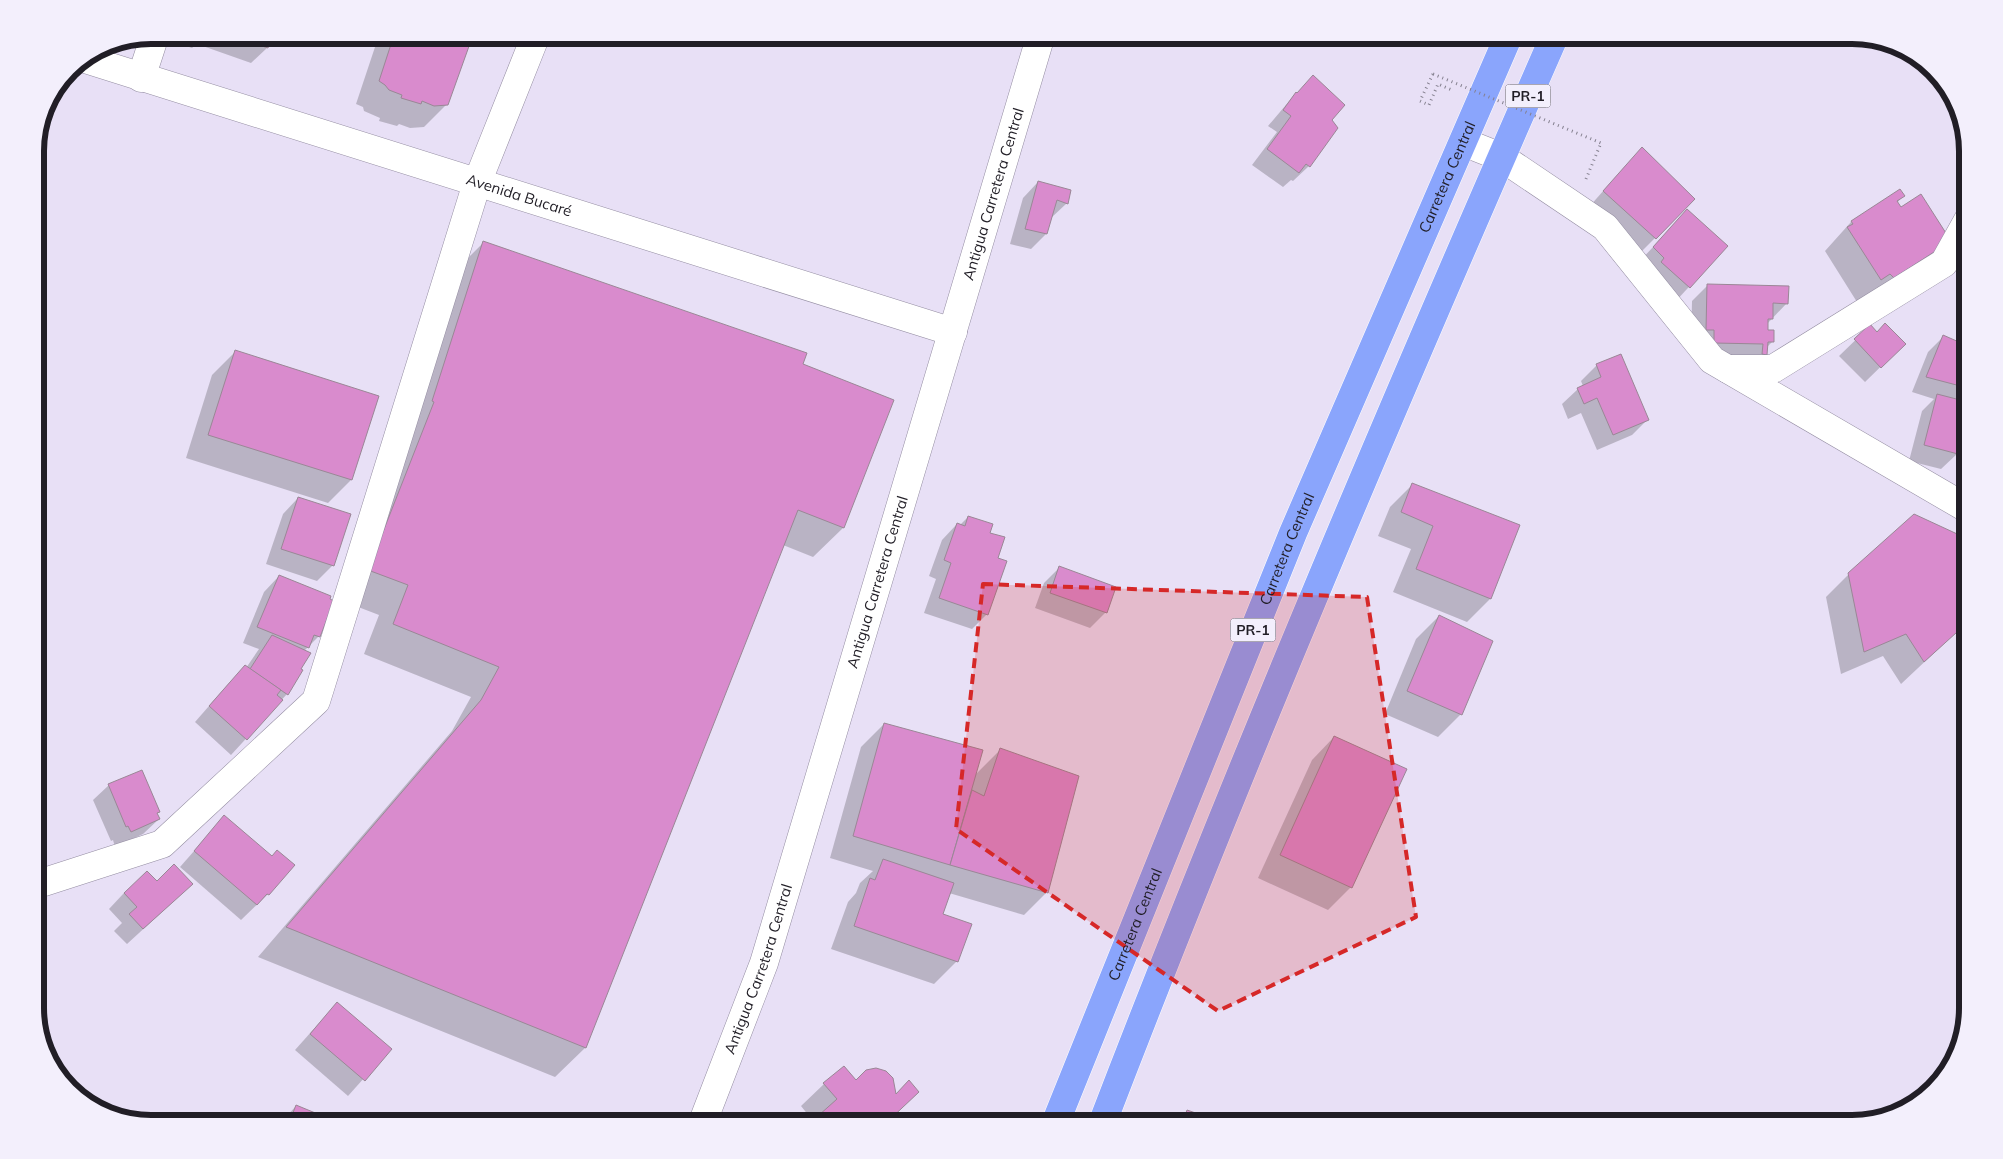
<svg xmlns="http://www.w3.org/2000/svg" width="2003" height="1159" font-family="Mulish,sans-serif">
<rect width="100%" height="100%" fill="#e8e0f6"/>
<g fill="#0003">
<polygon points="186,35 271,35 267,48 251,63 197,44 192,48 183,45"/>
<polygon points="379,35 472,35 447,104 424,127 410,128 399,124 397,126 379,121 380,118 364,111 363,107 356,104"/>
<polygon points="1296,93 1330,120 1309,166 1293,181 1291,180 1283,187 1252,165 1277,132 1268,126"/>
<polygon points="1627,164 1655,238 1640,253 1589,207"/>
<polygon points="1038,182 1067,203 1050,219 1046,234 1031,249 1010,244 1023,198"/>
<polygon points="1899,191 1903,196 1897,203 1900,209 1949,241 1926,264 1857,302 1825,251 1851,222"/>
<polygon points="1687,211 1726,247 1674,303 1638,263"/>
<polygon points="484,242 892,401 843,528 813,557 783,545 585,1048 555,1077 258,957 452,731 471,697 364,654 379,615 340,600 454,272"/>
<polygon points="1708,285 1787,303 1767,324 1766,331 1773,341 1766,348 1766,354 1750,370 1699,358 1691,345 1692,301"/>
<polygon points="1870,326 1877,333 1904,344 1865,382 1839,356"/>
<polygon points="1943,337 1962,359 1968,360 1968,398 1963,402 1968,413 1957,454 1941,469 1909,461 1922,411 1934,399 1912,392 1928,352"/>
<polygon points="235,352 378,397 351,480 328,503 186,458 212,375"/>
<polygon points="1597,365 1647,420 1632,435 1597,450 1581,413 1568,419 1562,404 1578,389 1583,386 1581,381"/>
<polygon points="1413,484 1519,526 1490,599 1467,622 1393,592 1411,549 1378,536 1390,507"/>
<polygon points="298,498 333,565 317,581 266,564 283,514"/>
<polygon points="968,517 988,533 997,559 987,614 972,629 924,613 936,579 929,576 942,540 957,524 960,525"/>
<polygon points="1059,568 1114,588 1105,613 1090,628 1035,608 1044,583"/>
<polygon points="1849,574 1960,616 1966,623 1901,684 1883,656 1841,674 1826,597"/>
<polygon points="279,576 332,602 318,637 304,651 287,694 231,755 195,722 230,682 246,668 259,649 243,643 264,592"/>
<polygon points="1439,616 1461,714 1438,737 1385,714 1416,639"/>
<polygon points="884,724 975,775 1000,750 1047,892 1024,915 949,893 941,914 957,961 934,984 831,949 848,902 856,893 860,883 873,871 830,858 861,747"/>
<polygon points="1334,737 1351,887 1328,910 1258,878 1312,760"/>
<polygon points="109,785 158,812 156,814 159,819 143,834 115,847 113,840 111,841 93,800"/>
<polygon points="224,817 268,894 241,920 180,867"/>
<polygon points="35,838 45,862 35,872"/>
<polygon points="124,893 175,900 127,944 114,931 122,923 109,909"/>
<polygon points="337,1003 390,1049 348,1096 295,1050"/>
<polygon points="1945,1061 1953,1066 1928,1090 1930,1077"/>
<polygon points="885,1072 894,1082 894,1097 918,1092 885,1124 813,1121 801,1106 824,1084 855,1082"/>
<polygon points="296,1106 338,1124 268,1124 278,1114 285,1118"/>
<polygon points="1188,1111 1224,1124 1175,1124"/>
</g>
<g fill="#d98bcd" stroke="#9a8796">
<polygon points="229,35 272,35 268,48"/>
<polygon points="394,35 473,35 448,105 434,106 422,101 421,104 401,98 402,95 389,90 385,85 379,81"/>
<polygon points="1313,75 1345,105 1332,120 1338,128 1310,167 1306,164 1299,173 1267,149 1291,116 1283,110 1296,92 1297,93"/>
<polygon points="42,116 47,118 35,147 35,144"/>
<polygon points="1642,147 1695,199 1656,239 1603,191"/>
<polygon points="1038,181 1071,190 1068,204 1057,200 1047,234 1025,229"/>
<polygon points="35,186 44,192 35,205"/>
<polygon points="1900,189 1905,196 1897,201 1901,207 1921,194 1951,241 1894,278 1890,274 1881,280 1847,227 1853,224 1851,221"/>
<polygon points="1687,209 1728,246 1690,288 1661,262 1664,258 1653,247"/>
<polygon points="483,241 807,353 803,364 894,400 844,528 798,510 586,1048 286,927 481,700 499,667 393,624 408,585 368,570 434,402 432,401"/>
<polygon points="1707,284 1789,286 1788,304 1773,303 1773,319 1768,319 1768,330 1774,330 1774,342 1768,342 1767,355 1762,354 1763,344 1714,343 1714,330 1706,330"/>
<polygon points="1885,323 1906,344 1881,368 1854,339 1870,324 1877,332"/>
<polygon points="1943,335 1968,346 1964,358 1968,358 1968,388 1926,377"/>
<polygon points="235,350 379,396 352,480 208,435"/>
<polygon points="1621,354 1649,420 1613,435 1597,398 1584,404 1577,388 1601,377 1596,364"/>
<polygon points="1937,394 1968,402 1968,418 1958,454 1924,445"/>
<polygon points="1412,483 1520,525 1491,599 1416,569 1433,526 1401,512"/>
<polygon points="298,497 351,514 334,566 281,549"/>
<polygon points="1914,514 1968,539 1968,609 1961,615 1967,623 1924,662 1906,634 1864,652 1848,573"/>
<polygon points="968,516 993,524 990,533 1005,537 998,558 1007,561 988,615 939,598 951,563 944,560 957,523 965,526"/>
<polygon points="1059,566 1116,587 1107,613 1050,593"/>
<polygon points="279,575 331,596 330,599 334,601 320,637 314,635 309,648 257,627"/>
<polygon points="1439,615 1493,641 1462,715 1407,691"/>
<polygon points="272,635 311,653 301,669 303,670 288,695 250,669"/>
<polygon points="245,665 281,690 277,695 283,700 247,740 209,706"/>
<polygon points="884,723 983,750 950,865 853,836"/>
<polygon points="1334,736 1407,769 1352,888 1280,855"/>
<polygon points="1000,748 1079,776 1048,893 950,865 972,790 984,796"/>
<polygon points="142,770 160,812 157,813 160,819 131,832 128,826 126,827 108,784"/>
<polygon points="224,815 272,856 277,850 295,865 269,895 267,894 257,905 194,851"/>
<polygon points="35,832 35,837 45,836 46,863 35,863"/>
<polygon points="883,859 954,883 943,914 972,924 958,962 854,926 870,878 875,880"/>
<polygon points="174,864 193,884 143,929 129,914 137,907 124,893 147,871 157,881"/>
<polygon points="337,1002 392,1049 365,1081 310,1034"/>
<polygon points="1945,1060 1954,1061 1953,1066 1943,1075"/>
<polygon points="844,1066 856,1080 866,1070 876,1068 886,1071 893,1078 896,1094 909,1080 919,1092 885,1124 809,1124 837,1099 823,1083"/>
<polygon points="296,1105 342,1124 273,1124 278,1113 291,1118"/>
<polygon points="1187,1110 1227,1124 1182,1124"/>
</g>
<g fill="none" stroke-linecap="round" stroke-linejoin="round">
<defs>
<g id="street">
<path id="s1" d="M85,59L953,332"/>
<polyline points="141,78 155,35"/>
<polyline points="1463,142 1501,157 1605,227 1712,360 1968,509"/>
<polyline points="1728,369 1773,369 1944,263 1968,220"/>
<polyline points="35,885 162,844 316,701 477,183 536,35"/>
</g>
<g id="secondary">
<path id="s2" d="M702,1124L764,963L1041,35"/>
</g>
<g id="highway">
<path id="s3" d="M1055,1124L1293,533L1509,35"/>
<path d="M1102,1124C1243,757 1397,395 1555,35"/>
</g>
</defs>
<use href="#street" stroke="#948da2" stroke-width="29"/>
<use href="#secondary" stroke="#948da2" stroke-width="29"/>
<use href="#highway" stroke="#fff" stroke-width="29"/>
<g stroke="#85808f" stroke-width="3" stroke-dasharray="1 4" stroke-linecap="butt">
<polyline points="1433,74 1420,101 1429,105 1438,84 1452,90"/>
<polyline points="1586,179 1601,143"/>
</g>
<use href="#street" stroke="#fff" stroke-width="28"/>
<use href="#secondary" stroke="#fff" stroke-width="28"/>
<use href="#highway" stroke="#8aa5fc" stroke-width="28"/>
<polyline stroke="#85808f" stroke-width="3" stroke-dasharray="1 4" stroke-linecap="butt" points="1433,74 1601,143"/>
</g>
<path fill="#d62828" fill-opacity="0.2" stroke="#d62828" stroke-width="4" stroke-dasharray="10 6" stroke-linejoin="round" d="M983,584L1367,597L1416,917L1218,1011L956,829Z"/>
<g text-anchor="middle" stroke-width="5" stroke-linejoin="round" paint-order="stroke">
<g fill="#f3effc" stroke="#605d66" stroke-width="1">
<rect x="1505.5" y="84.5" width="45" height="23" rx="4"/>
<rect x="1230.5" y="618.5" width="45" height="23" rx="4"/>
</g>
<g font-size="14" font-weight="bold" fill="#211e26">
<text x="1528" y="101">PR-1</text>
<text x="1253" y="635">PR-1</text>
</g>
<g font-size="15" fill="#211e26" stroke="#f3effc">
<text dy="5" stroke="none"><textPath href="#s3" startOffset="1025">Carretera Central</textPath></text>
<text dy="5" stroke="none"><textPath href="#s2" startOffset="975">Antigua Carretera Central</textPath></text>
<text dy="5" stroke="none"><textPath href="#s1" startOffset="455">Avenida Bucaré</textPath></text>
<text dy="5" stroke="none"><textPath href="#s3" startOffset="620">Carretera Central</textPath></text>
<text dy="5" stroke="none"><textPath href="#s2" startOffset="570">Antigua Carretera Central</textPath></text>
<text dy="5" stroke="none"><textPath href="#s3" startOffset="215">Carretera Central</textPath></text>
<text dy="5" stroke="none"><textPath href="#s2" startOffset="165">Antigua Carretera Central</textPath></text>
</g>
</g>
<path d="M0 0H2003V1159H0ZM151 44H1852A107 107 0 0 1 1959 151V1008A107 107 0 0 1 1852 1115H151A107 107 0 0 1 44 1008V151A107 107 0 0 1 151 44Z" fill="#f3effc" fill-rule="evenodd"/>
<path fill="none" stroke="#211e26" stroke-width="6" d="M151 44H1852A107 107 0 0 1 1959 151V1008A107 107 0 0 1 1852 1115H151A107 107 0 0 1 44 1008V151A107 107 0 0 1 151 44Z"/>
</svg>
